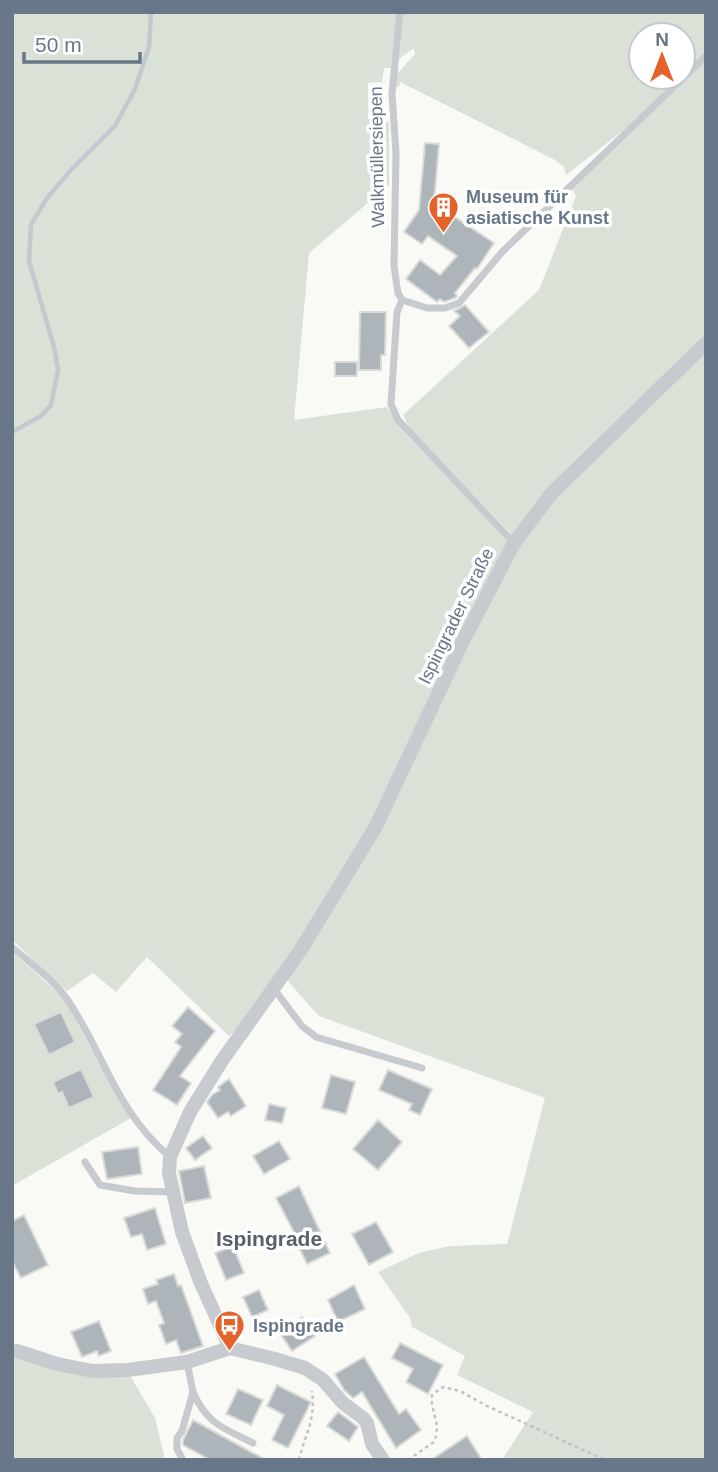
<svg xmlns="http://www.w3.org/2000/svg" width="718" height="1472" font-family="Helvetica,sans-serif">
<rect width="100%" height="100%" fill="#f9f9f6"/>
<g fill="#dae1d7">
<polygon points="12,12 397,12 391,68 384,68 382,82 368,83 368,119 389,122 389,185 309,253 294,420 387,407 402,430 511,544 373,826 246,1023 229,1036 147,957 116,992 93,973 67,991 12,940"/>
<polygon points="403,12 706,12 706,53 683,75 683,35 641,35 641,77 681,77 635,121 566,175 564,167 555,160 400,82 399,87 396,87 397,74 415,54 414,48 399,59"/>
<polygon points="706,60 706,340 514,537 409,427 403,415 539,290 576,196 572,189"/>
<polygon points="706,346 706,1460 502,1460 533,1412 457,1375 465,1356 412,1327 410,1318 378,1272 419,1253 450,1246 507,1244 545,1098 319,1016 286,979 298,962 463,646 541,509"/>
<polygon points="12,952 64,998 117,1097 131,1118 12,1186"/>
<polygon points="12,1356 128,1372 155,1418 165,1460 12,1460"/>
</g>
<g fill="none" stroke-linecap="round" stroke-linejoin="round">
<polyline stroke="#c1cacf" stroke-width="4.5" points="12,432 41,416 51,405 58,370 54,347 29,261 31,225 47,198 71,170 115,126 135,89 149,47 151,12"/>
</g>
<g fill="#adb5bb" stroke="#dadbd8" stroke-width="2">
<polygon points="425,143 439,144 434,203 494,243 477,269 475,268 455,293 457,296 455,298 444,302 440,299 437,302 406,279 420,260 440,275 457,256 428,236 422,244 404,232 419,210"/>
<polygon points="465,305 489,332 469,348 449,326 460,316 454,311"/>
<polygon points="360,312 386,312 385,355 381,355 381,370 359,370"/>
<rect x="335" y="362" width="22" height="14"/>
<polygon points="188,1007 215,1031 180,1076 191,1083 177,1105 153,1090 181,1047 175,1042 182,1034 172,1026"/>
<polygon points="61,1012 75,1042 49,1055 34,1024"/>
<polygon points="81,1069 94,1097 69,1108 62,1092 58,1094 53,1082"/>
<polygon points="388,1070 432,1089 420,1115 409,1110 412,1104 379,1090"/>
<polygon points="331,1075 355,1082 346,1114 322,1108"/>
<polygon points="229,1079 246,1106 231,1116 228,1112 218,1118 207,1102 212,1095 220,1090 218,1087"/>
<polygon points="269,1104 286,1108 282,1123 265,1120"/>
<polygon points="378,1120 402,1142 378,1170 353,1149"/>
<polygon points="203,1136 212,1148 195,1160 186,1148"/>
<polygon points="279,1141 290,1159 264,1174 253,1156"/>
<polygon points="138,1147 142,1174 107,1179 102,1152"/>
<polygon points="204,1166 211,1198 185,1203 179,1171"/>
<polygon points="299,1186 330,1253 307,1264 294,1237 296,1236 276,1198"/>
<polygon points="155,1208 166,1244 147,1250 142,1234 131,1237 124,1218"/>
<polygon points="24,1215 48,1265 21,1278 12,1261 12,1221"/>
<polygon points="376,1222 393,1252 369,1265 352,1234"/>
<polygon points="233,1246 244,1273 226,1280 215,1253"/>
<polygon points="174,1274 178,1286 181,1285 203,1346 181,1353 176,1340 166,1344 159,1325 164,1323 156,1301 148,1304 143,1289 158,1284 156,1280"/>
<polygon points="354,1285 365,1309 338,1322 328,1300"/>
<polygon points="259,1290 268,1310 252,1317 243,1297"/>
<polygon points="302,1317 315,1336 292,1351 279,1332"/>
<polygon points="99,1321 111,1351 99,1356 97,1351 82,1357 71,1332"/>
<polygon points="400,1343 443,1365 428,1394 406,1382 413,1369 392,1358"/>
<polygon points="364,1357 399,1414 406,1409 421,1430 396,1448 362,1392 353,1398 344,1390 335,1374"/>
<polygon points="277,1385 311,1402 288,1448 272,1440 284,1415 267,1406"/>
<polygon points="238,1389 263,1400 251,1425 226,1414"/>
<polygon points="338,1412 358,1427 349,1441 327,1426"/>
<polygon points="193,1420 222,1436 266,1460 210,1460 183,1445 183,1440"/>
<polygon points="467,1436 482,1460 431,1460"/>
</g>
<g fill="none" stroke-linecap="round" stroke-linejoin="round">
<g stroke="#c1c3c5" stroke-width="2.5" stroke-dasharray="3.5 3.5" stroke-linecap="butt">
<path d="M299,1460C305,1434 316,1420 312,1391"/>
<path d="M408,1460L434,1442C442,1422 430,1413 432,1395L443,1387L460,1391L485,1405L605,1460"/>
</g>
<g stroke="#c7cace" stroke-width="7">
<polyline points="400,12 392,94 396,153 394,266 398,293 402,300"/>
<polyline points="402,300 427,308 445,308 459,303 503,251 706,56"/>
<polyline points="402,300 397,312 391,404 398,420 514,543"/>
<path d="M12,947C29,962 55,981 67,999C105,1055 115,1110 170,1157"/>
<polyline points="274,989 302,1026 316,1037 422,1068"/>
<polyline points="85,1162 100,1185 135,1191 172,1192"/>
<path d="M193,1392C207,1424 223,1428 253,1443"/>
<polyline points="183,1460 177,1449 177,1438 182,1431 193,1392 187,1362"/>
</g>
<g stroke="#c7cace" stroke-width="14">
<polyline points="230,1348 200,1281 182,1232 169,1173 170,1157 190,1112 221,1062 300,951 375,828 461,645 514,543 551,494 706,343"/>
<polyline points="17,1351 57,1364 93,1371 128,1370 187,1362 230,1348 275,1359 305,1368 323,1380 343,1403 363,1418 367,1423 372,1444 383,1460"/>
</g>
</g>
<defs>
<symbol id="building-pin" viewBox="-11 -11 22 30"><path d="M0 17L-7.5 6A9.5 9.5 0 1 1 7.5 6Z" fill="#e5632a" stroke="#fff"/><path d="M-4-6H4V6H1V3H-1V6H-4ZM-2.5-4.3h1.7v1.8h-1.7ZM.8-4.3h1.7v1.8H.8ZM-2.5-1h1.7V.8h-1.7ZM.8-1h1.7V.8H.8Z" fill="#fff"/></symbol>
<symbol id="bus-pin" viewBox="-11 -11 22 30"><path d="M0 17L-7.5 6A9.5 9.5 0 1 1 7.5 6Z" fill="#e5632a" stroke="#fff"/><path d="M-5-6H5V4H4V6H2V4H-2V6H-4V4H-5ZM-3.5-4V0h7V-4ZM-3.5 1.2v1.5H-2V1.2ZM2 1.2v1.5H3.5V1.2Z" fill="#fff"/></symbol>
</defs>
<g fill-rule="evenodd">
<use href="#building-pin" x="426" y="190" width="35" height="47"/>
<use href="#bus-pin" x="212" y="1308" width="35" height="47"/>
</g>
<g text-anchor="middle" stroke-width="7" stroke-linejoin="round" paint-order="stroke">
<g font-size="18" fill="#687788" stroke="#fff">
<text transform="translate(377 157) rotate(-91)" y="6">Walkmüllersiepen</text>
<text transform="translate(456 616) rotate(-64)" y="6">Ispingrader Straße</text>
</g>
<g font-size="18" font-weight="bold" fill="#687788" stroke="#fff" text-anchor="start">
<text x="466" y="203">Museum für<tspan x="466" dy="21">asiatische Kunst</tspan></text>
<text x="253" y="1332">Ispingrade</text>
</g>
<g font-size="21" font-weight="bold" fill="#56616c" stroke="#fff">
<text x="269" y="1246">Ispingrade</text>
</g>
</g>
<rect width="718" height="1472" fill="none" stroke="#687788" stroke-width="28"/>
<g transform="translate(662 56)"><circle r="33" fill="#ffffff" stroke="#c3c9cf" stroke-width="2"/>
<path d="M0-5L12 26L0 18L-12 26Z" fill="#e5632a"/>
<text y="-10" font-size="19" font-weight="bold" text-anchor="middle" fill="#687788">N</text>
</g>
<path d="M24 52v10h116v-10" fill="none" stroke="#687788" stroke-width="3.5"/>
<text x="35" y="52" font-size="21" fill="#687788" stroke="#ffffff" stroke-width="5" paint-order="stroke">50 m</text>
</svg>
